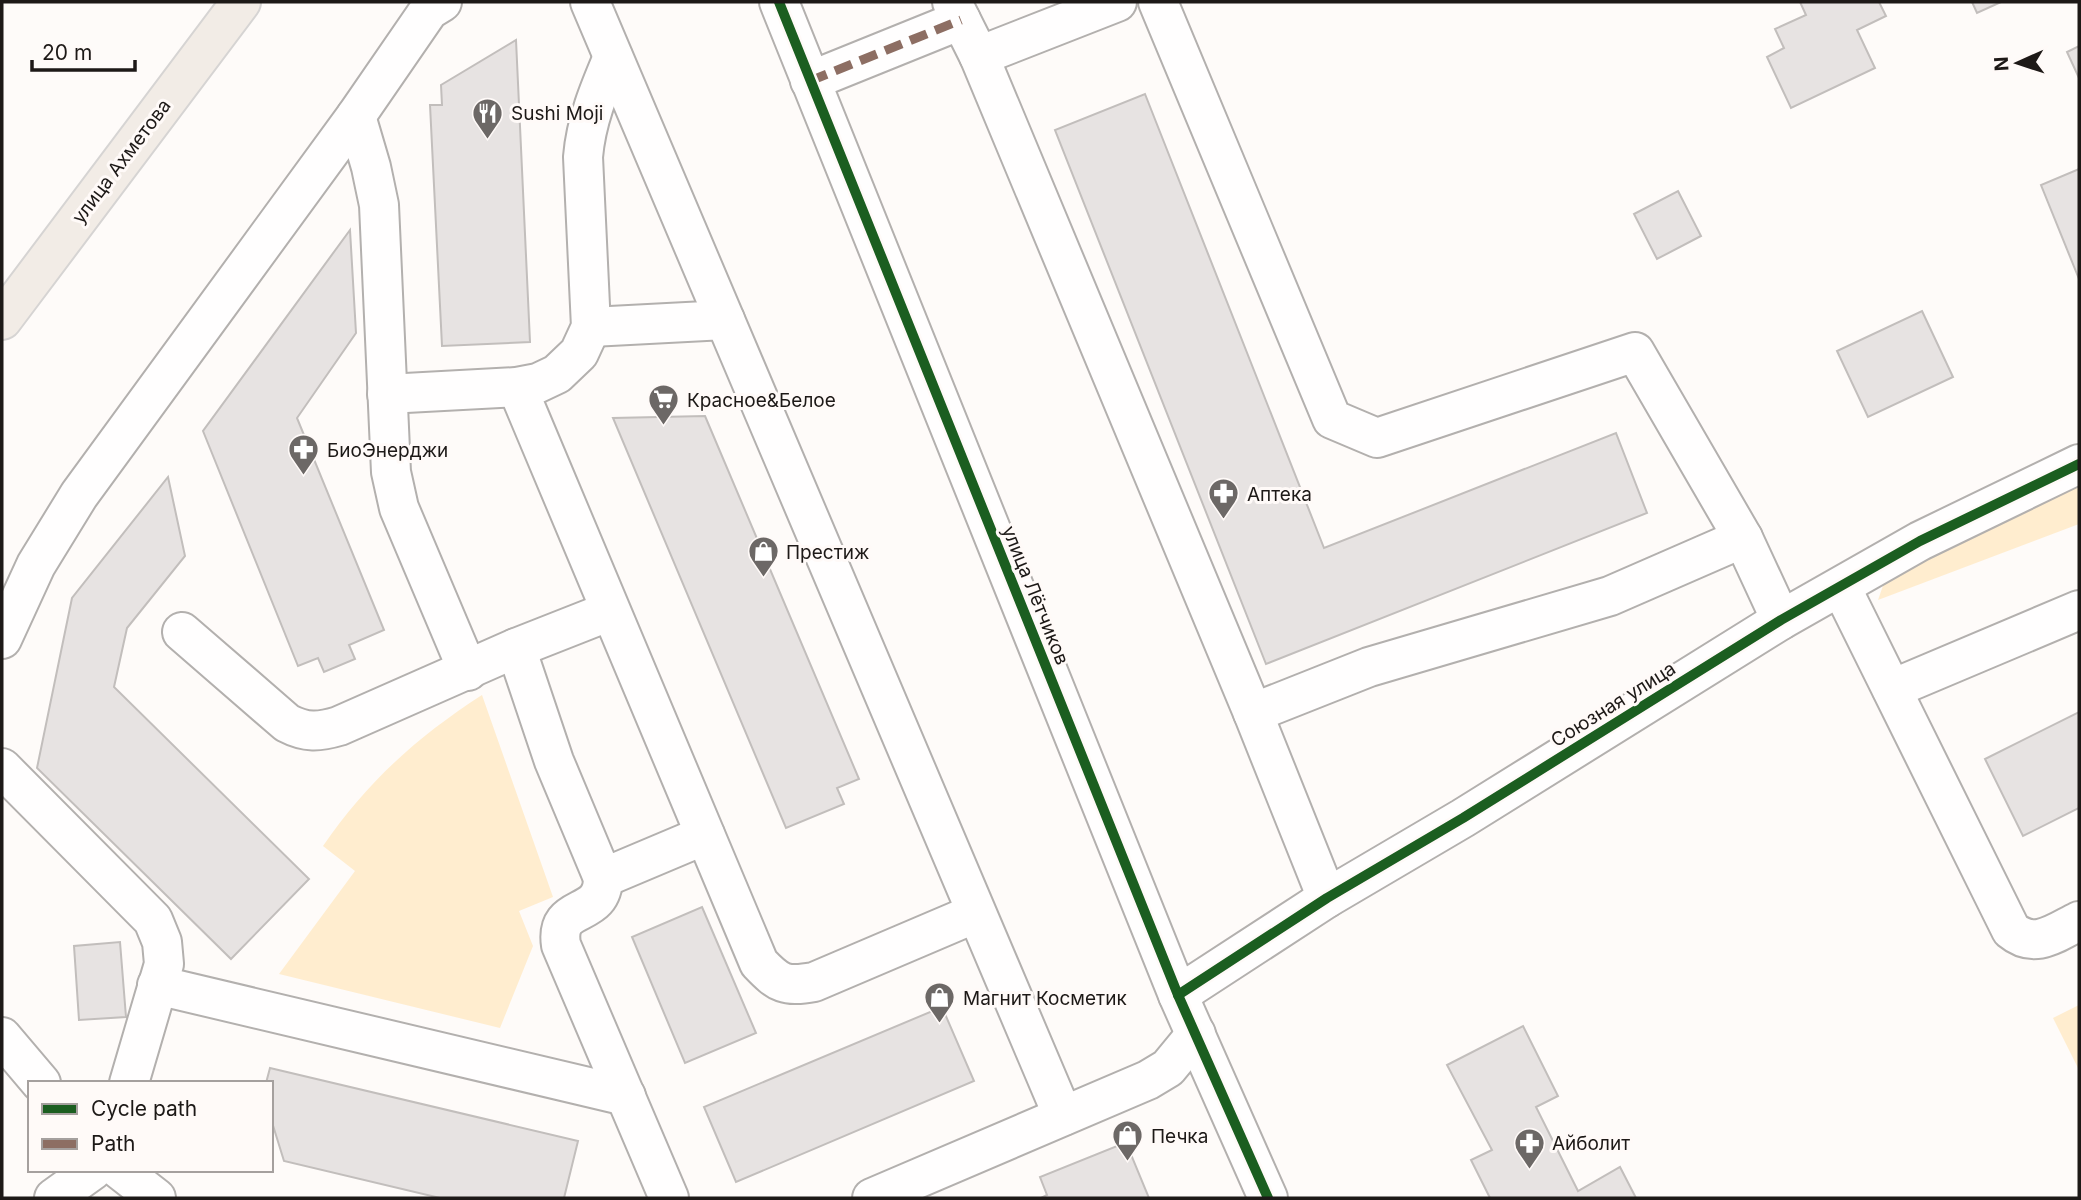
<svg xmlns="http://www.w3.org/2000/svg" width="2081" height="1200" font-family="Inter,sans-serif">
<rect width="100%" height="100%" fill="#fefbf9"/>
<g fill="#ffedcf">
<polygon points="2079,482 2079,524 1878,600 1885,580 1897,568"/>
<path d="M482,695L553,897L519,911L533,946L500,1028L279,974L355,871L323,846C367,782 417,737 482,695Z"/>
<polygon points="2079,1005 2079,1070 2053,1018"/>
</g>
<g fill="#e7e3e2" stroke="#c2bebc" stroke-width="2">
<polygon points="1800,2 1879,2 1886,16 1857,30 1875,68 1791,108 1767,57 1784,48 1775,29 1806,15"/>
<polygon points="1972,2 2001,2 1977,13"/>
<polygon points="516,40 530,342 442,346 430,105 442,105 441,85"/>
<polygon points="2079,46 2079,78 2067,52"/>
<polygon points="1145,94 1324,548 1616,433 1647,513 1266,664 1055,130"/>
<polygon points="2079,169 2079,279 2041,185"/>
<polygon points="1678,191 1701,236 1657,259 1634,214"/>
<polygon points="350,230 356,333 297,418 384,630 349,645 355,659 324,672 318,658 298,666 203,431"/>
<polygon points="1922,311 1953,377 1868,417 1837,351"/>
<polygon points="705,416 859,779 837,788 844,804 786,828 613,418"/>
<polygon points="168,477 185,556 127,628 114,687 309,879 231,959 37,768 72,598"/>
<polygon points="2079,712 2079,808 2023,836 1985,759"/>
<polygon points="702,907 756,1033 685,1063 632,937"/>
<polygon points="120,942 126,1017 79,1020 74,946"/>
<polygon points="942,1007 974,1081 736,1182 704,1107"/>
<polygon points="1523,1026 1558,1096 1536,1107 1578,1191 1620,1167 1636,1198 1490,1198 1471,1160 1492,1150 1447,1065"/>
<polygon points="270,1068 578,1141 564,1198 440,1198 284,1161 271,1119 271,1083 266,1083"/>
<polygon points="1122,1144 1126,1154 1130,1152 1149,1198 1041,1198 1047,1195 1040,1177"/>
</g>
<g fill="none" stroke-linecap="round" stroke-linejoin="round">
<defs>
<g id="minor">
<polyline points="590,2 1063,1116"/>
<polyline points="779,2 1178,995 1268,1198"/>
<polyline points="952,2 979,56 1253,713 1327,898"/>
<polyline points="1158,2 1332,419 1377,438 1635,352 1743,538 1781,620"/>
<polyline points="979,56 1117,2"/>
<polyline points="810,81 961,20"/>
<polyline points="356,116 371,167 379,205 391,472 399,508 468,671"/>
<polyline points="591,327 725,320"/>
<path d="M517,387L759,963C779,984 785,987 814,982L976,913"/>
<path d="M387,394L517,387L538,383L557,374L579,353L591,327L583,157C586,121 599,90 613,57"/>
<path d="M1841,587L2011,930C2035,950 2055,933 2079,921"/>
<path d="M182,632L287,723C306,733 319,732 339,726L516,648L610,611"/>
<polyline points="2,639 36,565 79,495 356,116 429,10 442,2"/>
<polyline points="516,648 554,761 603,878 705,835"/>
<polyline points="1892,689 2079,610"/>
<polyline points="1253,713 1369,667 1610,596 1743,538"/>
<polyline points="2,768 153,920 162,942 164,964 129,1083"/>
<path d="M603,878C603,921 554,900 561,945L669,1198"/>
<polyline points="157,985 626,1096"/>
<polyline points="1178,995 1327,898 1463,818 1781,620 1920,541 2079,464"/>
<polyline points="2,1037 41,1083"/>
<polyline points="120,1170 156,1198"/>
<polyline points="54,1198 93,1170"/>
<polyline points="872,1198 1148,1080 1168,1068 1196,1034"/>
</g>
<polyline id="major" points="2,320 241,2"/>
</defs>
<use href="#minor" stroke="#b3b0ae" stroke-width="42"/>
<use href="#major" stroke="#d6d4d3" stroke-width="42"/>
<use href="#minor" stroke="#fffefe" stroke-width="38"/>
<use href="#major" stroke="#f2ece6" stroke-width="38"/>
<polyline stroke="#8d6e63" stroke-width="9" stroke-dasharray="18 9" stroke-linecap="butt" points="810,81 961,20"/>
<defs>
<g id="cycleway">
<polyline points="779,2 1178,995 1268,1198"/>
<polyline points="1178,995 1327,898 1463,818 1781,620 1920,541 2079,464"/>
</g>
</defs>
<use href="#cycleway" stroke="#fffaf8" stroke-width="15"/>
<use href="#cycleway" stroke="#1b5e20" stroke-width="10"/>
</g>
<defs>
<symbol id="restaurant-pin" viewBox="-11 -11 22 30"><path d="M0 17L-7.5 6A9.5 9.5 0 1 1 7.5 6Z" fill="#6c6866" stroke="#fffaf8"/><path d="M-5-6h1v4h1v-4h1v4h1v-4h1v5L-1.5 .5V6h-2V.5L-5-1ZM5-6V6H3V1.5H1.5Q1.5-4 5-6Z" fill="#fff"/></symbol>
<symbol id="supermarket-pin" viewBox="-11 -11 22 30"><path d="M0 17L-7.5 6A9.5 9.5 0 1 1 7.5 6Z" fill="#6c6866" stroke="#fffaf8"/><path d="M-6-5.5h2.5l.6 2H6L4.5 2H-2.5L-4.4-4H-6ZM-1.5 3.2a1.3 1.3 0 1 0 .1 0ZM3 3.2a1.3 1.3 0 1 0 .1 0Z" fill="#fff"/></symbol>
<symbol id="pharmacy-pin" viewBox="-11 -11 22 30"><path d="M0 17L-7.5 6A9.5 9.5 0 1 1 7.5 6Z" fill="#6c6866" stroke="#fffaf8"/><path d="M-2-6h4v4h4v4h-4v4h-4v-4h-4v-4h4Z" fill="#fff"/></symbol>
<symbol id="shop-pin" viewBox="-11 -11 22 30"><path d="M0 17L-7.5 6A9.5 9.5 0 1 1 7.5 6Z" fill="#6c6866" stroke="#fffaf8"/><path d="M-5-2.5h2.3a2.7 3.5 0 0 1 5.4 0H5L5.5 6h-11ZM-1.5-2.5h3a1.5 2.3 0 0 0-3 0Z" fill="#fff"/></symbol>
</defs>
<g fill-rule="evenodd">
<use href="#restaurant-pin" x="470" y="96" width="35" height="47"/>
<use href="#supermarket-pin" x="646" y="382" width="35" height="47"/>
<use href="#pharmacy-pin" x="286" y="432" width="35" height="47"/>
<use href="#pharmacy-pin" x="1206" y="476" width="35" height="47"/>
<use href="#shop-pin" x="746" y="534" width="35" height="47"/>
<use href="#shop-pin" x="922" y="980" width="35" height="47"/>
<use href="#shop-pin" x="1110" y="1118" width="35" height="47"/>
<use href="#pharmacy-pin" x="1512" y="1126" width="35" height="47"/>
</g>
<g text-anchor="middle" stroke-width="6" stroke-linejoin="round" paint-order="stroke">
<g font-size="19" fill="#1d1917" stroke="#fffaf8" text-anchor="start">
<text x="511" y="120">Sushi Moji</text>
<text x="687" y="407">Красное&amp;Белое</text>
<text x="327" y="457">БиоЭнерджи</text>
<text x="1247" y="501">Аптека</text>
<text x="786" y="559">Престиж</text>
<text x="963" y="1005">Магнит Косметик</text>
<text x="1151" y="1143">Печка</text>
<text x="1552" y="1150">Айболит</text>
</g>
<g font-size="19" fill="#1d1917" stroke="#fffaf8">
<text transform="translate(121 161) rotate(-53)" y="7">улица Ахметова</text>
<text transform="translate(1036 595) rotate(68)" y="7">улица Лётчиков</text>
<text transform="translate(1613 704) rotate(-32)" y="7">Союзная улица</text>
</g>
</g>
<rect width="2081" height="1200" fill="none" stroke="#1d1917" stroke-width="7"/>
<rect x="28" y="1081" width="245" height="91" fill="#fffaf8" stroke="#a5a09e" stroke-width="2"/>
<rect x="42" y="1104" width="35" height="10" fill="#1b5e20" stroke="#a5a09e" stroke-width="2"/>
<text x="91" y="1116" font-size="21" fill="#1d1917">Cycle path</text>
<rect x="42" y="1139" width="35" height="10" fill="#8d6e63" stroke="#a5a09e" stroke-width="2"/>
<text x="91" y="1151" font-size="21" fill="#1d1917">Path</text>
<g transform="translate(2018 63) rotate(267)" stroke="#fffaf8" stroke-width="5" paint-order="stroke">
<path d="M0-5L12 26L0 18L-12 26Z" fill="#1d1917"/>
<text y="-10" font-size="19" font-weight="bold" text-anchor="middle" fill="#1d1917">N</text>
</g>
<path d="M32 60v10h103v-10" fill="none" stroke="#1d1917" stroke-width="3.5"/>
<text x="42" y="60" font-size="21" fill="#1d1917" stroke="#fffaf8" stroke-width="5" paint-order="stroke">20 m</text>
</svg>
